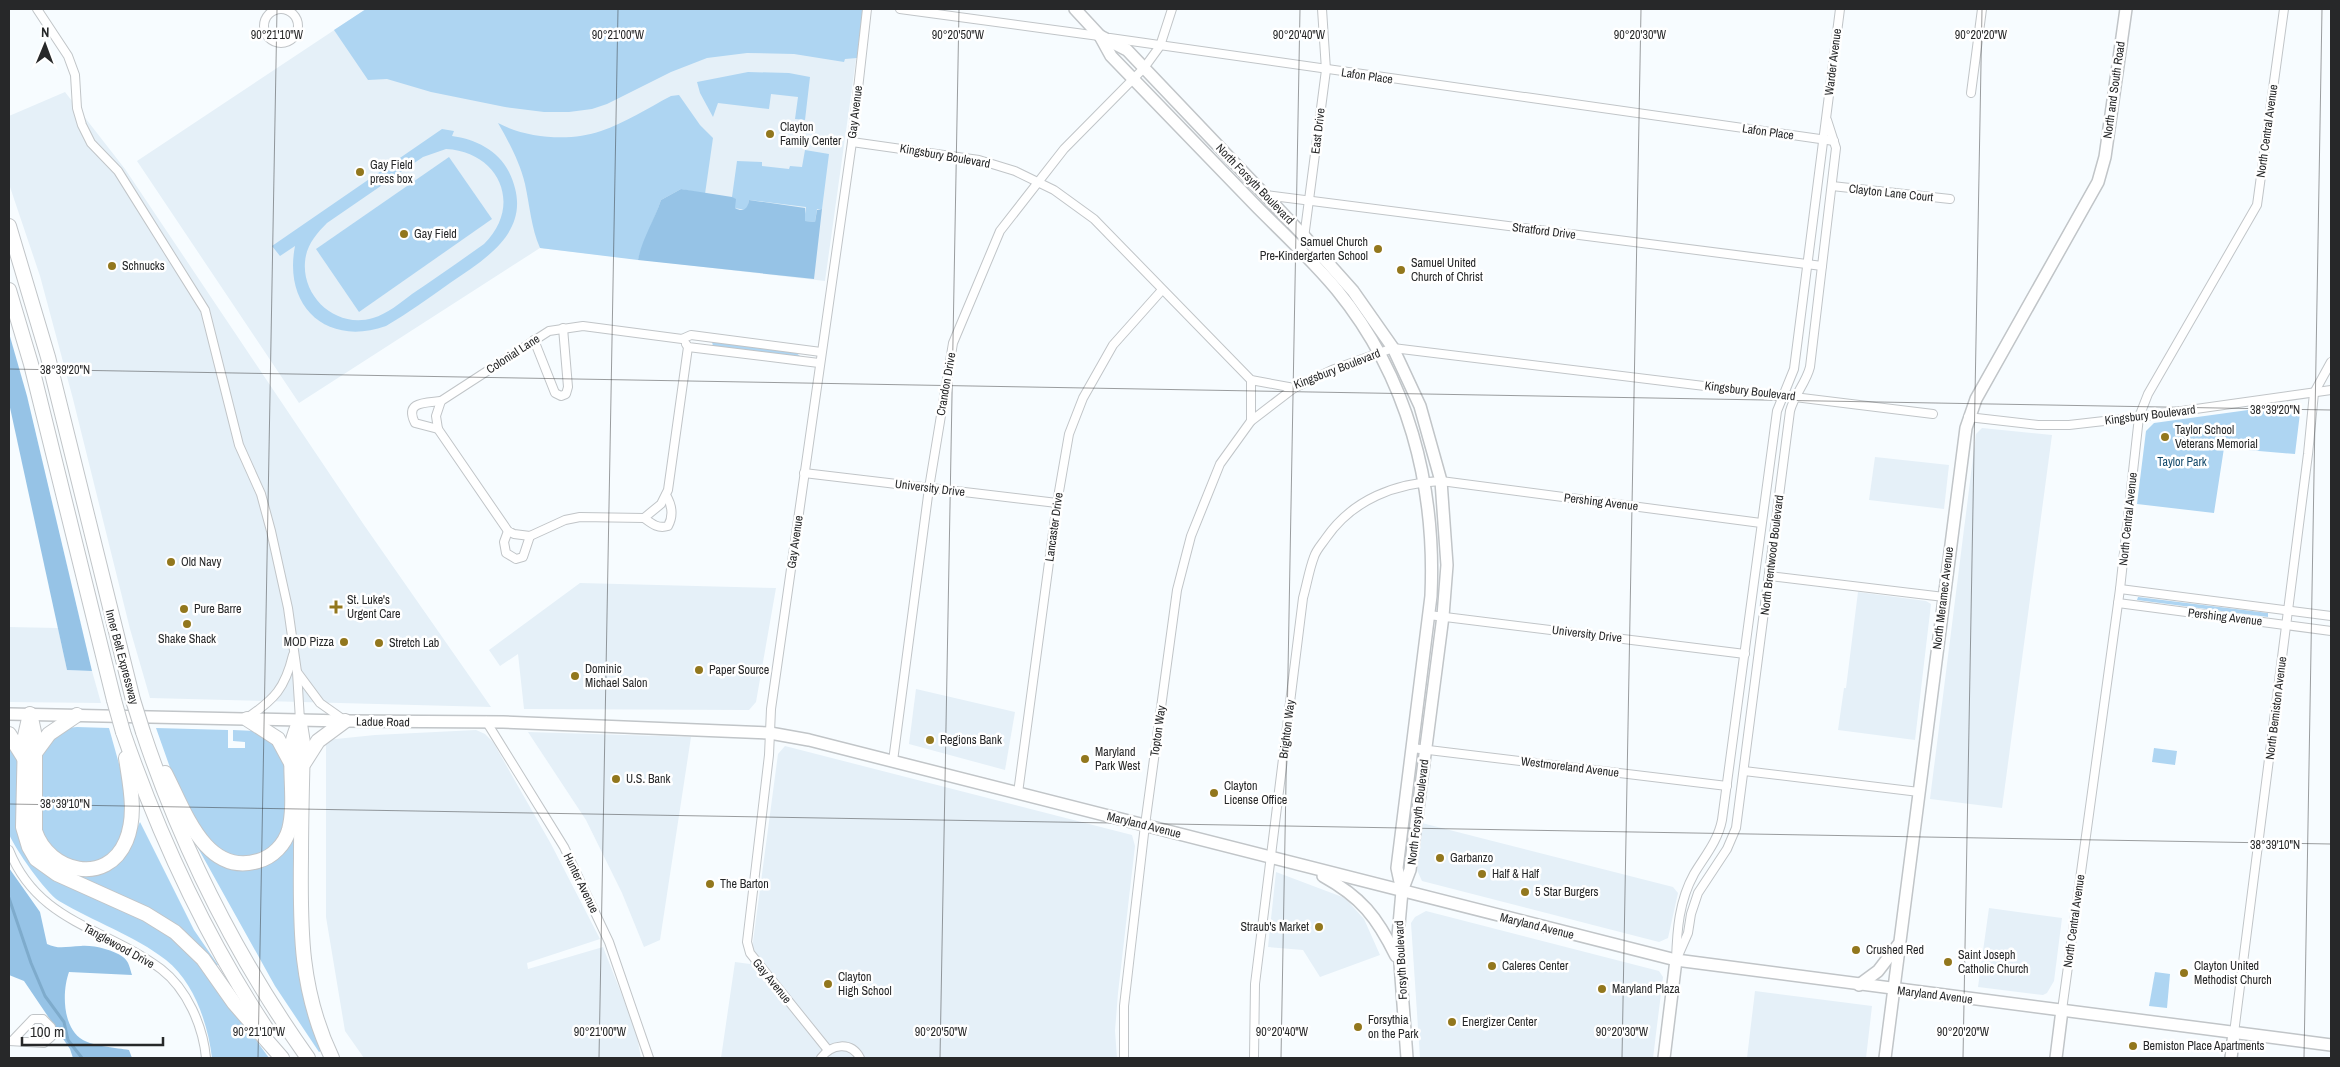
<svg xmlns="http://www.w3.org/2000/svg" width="2340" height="1067" font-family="'Archivo Narrow',sans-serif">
<rect width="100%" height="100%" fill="#f7fcff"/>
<g fill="#e5f0f8">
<polygon points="366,9 863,9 825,281 540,248 299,403 137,161"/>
<polygon points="65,92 125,169 364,525 491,707 150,698 130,629 73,399 40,276 9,184 9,116"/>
<polygon points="1982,428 2052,435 2002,808 1930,799 1976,434"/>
<polygon points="1875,457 1949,465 1944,509 1869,500"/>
<polygon points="580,583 776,588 756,702 749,710 524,709 518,654 500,666 489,650"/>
<polygon points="1858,592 1926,601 1931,604 1915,740 1838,730 1844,688 1846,688"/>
<polygon points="9,627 58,628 67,670 92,671 101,703 9,702"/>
<polygon points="916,689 1015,712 1005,770 909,744"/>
<polygon points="476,730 485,734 493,742 551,844 600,939 527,963 528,969 603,947 636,1031 641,1058 364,1058 345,1031 326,917 326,740 375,735"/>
<polygon points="528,732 691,737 660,940 644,947 622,893 586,820"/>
<polygon points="785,746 1132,835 1135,846 1118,993 1115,1031 1117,1058 721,1058 735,962 750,964 778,754"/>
<polygon points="1422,823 1673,887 1678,893 1668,938 1659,942 1422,881 1417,870"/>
<polygon points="1276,872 1345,898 1364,919 1380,955 1320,977 1303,950 1268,947"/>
<polygon points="1989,908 2062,918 2054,981 2047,993 2043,995 1978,987"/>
<polygon points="1426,911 1659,971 1663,977 1653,1058 1420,1058 1411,923 1415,917"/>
<polygon points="1755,991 1872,1006 1866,1058 1747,1058"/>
</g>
<g fill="#aed5f2" fill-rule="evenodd">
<polygon points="366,9 863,9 857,58 845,59 844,62 794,54 747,53 707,58 671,72 607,104 592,109 569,112 544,112 505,107 431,92 387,79 368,80 334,30"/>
<polygon points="748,72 789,73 810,77 805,120 795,119 798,97 771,94 769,109 718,103 713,117 700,93 697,82"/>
<path d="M679,95L700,125L713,138L705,194L681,189L661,200C654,221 644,239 638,260L540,248C531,227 530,207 525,184C520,163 509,142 498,123C526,138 570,142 601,131C625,123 648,108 671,96Z"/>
<path d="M442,129L454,131L452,136C475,139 498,150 509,172C536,228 490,256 450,283C429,298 408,313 386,326C327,347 283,307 295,246L280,256L272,246ZM446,149C500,152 523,206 484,244C460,261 436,278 412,294C400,303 387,314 373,318C337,329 302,298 305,262C306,246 316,234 327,223L423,157Z"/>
<polygon points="805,150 829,154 822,209 817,209 815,222 804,221 806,207 749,200 748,207 745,210 735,208 732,197 737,161 762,162 762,166 789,169 790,166 802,167"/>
<polygon points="449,157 492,219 359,312 316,249"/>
<polygon points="712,342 795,352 800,356 794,358 719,347 713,346"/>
<polygon points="2299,403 2301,405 2295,454 2224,448 2214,513 2137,504 2146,431 2154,423"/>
<polygon points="2138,597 2268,613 2268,617 2137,600"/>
<polygon points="77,727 109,728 126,789 128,818 116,848 100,861 83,864 62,858 43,836 39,819 40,763 46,745 67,728"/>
<polygon points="156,728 228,730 228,748 245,748 245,742 233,741 233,730 256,731 269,738 287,764 285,827 273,847 255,858 228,856 206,841 173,776"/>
<path d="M9,743L17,752L56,881L148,922L168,934L206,971L269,1058H212C208,1024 194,982 166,960C134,935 94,922 59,901C45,892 15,849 9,834Z"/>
<polygon points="2154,748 2177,751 2175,765 2152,762"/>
<polygon points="140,822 194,930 218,965 215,966 203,951 71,876 96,873 135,832"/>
<polygon points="294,827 297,871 324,1049 319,1052 275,986 198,848 201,846 249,869"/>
<polygon points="2155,972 2170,974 2167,1008 2149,1006"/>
</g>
<g fill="#96c3e6">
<path d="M681,189L732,197L736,199L735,208C744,213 748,208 749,200L805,208V221L815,222L817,210L822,209L814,279L638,260C642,239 654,221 661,200Z"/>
<polygon points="9,333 27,396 92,671 67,670 9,403"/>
<path d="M9,868L40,912L47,944C59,950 68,946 81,946C94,945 113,950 123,957C129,961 130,969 132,975L69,972C62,991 62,1028 83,1040C93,1046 117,1048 129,1050L132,1058H73L70,1049L24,981L9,975Z"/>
</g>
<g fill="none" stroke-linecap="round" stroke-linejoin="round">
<polyline stroke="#7eabcc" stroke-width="3" points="9,898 31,963 45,996 64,1022 68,1040 82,1058"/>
<defs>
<g id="street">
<polyline points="37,9 68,56 75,75 77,108 82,125 91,143 118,171 205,310 239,445 261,494 271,531 288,608 297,672 300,720"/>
<polyline points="900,9 1099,36"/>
<circle cx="281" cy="26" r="17"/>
<polyline points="1110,38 1834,141"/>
<polyline points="1971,93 1982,9"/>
<polyline points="852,142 979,160 1015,171 1054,190 1094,219 1251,380 1294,388 1332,370 1393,348 1933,414"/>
<polyline points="1832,186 1950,199"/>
<polyline points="1265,195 1822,266"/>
<polyline points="1304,238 1326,70 1322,9"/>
<polyline points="534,340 555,393 561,396 566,394 568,387 563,328"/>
<polyline points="686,344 688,347 819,363"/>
<polyline points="688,347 668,490 661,504 644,518 580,517 565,520 530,536 514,534 508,531 438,429 436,416 441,401 549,331 583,326 682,339 691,335 821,352"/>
<polyline points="1968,417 2038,425 2069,425 2139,417 2331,390"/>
<polyline points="1251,421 1294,388"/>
<path d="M438,429L415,423C404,401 426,403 441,401"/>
<polyline points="804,473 1057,503"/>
<path d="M644,518C652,524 658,529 668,526C674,515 672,505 666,495"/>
<polyline points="508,531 504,542 506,553 516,559 523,557 530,536"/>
<polyline points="1769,576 1944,597"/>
<polyline points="2120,589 2331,616"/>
<polyline points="2118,603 2331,631"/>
<polyline points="1429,615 1745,654"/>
<polyline points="297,672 320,703 344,720"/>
<path d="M247,718C275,699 285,688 293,655"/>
<polyline points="486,721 564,847 609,942 649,1058"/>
<polyline points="1412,748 1727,786"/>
<polyline points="893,761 929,488 953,343 1000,231 1064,149 1144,68 1160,46 1172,9"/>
<polyline points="1744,771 1919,792"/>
<polyline points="1018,793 1057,503 1069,434 1083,398 1113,345 1162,290"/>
<path d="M9,850C38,923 105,927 161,969C187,989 203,1026 206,1058"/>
<path d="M1678,956L1688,933L1691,914L1698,893L1727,849L1736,828L1790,411C1794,395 1806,383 1810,367L1836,148L1827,120"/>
<path d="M1676,960C1677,930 1679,901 1694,874C1704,857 1718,841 1722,820L1777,411L1794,369L1840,9"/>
<polyline points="2062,1010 2120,589 2139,417 2148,394 2257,205 2284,9"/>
<polyline points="2234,1033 2308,454 2314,393 2331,362"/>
<polyline points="9,1041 44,1043 51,1037 51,1027 43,1019 33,1019 13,1040"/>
<polyline points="828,1050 750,953 747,942 769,755 771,709 852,142 867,9"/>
<path d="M821,1058C831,1044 851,1041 860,1058"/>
<polyline points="1124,1058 1124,1006 1145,825 1177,590 1191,536 1220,464 1251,421 1251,380"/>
<path d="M1254,1058L1255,984L1303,598C1307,584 1309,570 1314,557C1316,550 1322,544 1326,538C1353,499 1396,483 1441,481L1761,523"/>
</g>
<g id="secondary">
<path d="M1075,9L1100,36L1111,56C1160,107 1209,157 1258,208C1285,235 1313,261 1337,290C1408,377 1436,485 1431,596L1397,868L1402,891"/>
<polyline points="1100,36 1127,50 1304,236 1353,291 1393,348 1420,406 1441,481 1447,565 1443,616 1410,870 1402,891 1398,936 1407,1058"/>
<polyline points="9,714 345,721 503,722 770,733 809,740 1676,960 2331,1045"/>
<path d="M1323,876C1361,897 1377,917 1396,956"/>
<polyline points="1859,985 1878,971 1898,945"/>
<polyline points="1664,1058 1676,960"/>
<polyline points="1885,1058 1966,428 1976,399 2098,182 2105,157 2126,9"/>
<polyline points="2056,1058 2062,1010"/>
<polyline points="2231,1058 2234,1033"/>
</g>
<g id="highway">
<polyline points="9,226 48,357 133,700"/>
<polyline points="9,290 31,364 114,700"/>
<polyline points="30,714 25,736 23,827 29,847 36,859 57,874 146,914 175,932 203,959 234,1003 282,1058"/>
<path d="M31,718L35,737V831C49,873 107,886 126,841C137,815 130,785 126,758"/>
<polyline points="247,719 278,739 291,763"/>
<path d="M300,724L303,743C302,781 301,819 301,857C300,930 300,991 332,1058"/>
<path d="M123,732C159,836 205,936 266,1028"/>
<path d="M143,732C182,849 237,958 308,1058"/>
<polyline points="9,734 24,758"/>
<polyline points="35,753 49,734 77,715"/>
<polyline points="304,763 318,741 345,721"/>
<path d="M165,773C184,809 205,877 258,861C273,857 285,844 289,830C296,803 289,773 292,745C293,737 297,728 300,720"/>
</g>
</defs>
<use href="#street" stroke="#c1c5c8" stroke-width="10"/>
<use href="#secondary" stroke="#c1c5c8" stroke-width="14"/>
<use href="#highway" stroke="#c1c5c8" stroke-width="16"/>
<use href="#street" stroke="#fff" stroke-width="8"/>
<use href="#secondary" stroke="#fff" stroke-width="11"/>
<use href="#highway" stroke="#fff" stroke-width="14"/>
<defs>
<g id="highway-bridge">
<polyline points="114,700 123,732"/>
<polyline points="133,700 143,732"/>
</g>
</defs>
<use href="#highway-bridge" stroke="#c1c5c8" stroke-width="16" stroke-linecap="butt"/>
<use href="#highway-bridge" stroke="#fff" stroke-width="14"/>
</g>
<path fill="none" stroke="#272829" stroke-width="1" stroke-opacity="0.45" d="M9,369L2331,410M9,804L2331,844M258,1058L277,9M599,1058L618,9M940,1058L959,9M1281,1058L1300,9M1622,1058L1641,9M1963,1058L1982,9M2304,1058L2322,9"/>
<g fill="#92771d" stroke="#fff" stroke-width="2">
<circle cx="770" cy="134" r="5"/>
<circle cx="360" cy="172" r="5"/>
<circle cx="404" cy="234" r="5"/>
<circle cx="1378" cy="249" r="5"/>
<circle cx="112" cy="266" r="5"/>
<circle cx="1401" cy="270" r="5"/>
<circle cx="2165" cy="437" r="5"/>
<circle cx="171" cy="562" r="5"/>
<path d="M333.5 599.5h5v5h5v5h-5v5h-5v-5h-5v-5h5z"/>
<circle cx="184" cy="609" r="5"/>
<circle cx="187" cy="624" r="5"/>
<circle cx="344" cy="642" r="5"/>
<circle cx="379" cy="643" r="5"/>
<circle cx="699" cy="670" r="5"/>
<circle cx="575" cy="676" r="5"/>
<circle cx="930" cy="740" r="5"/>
<circle cx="1085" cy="759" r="5"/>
<circle cx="616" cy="779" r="5"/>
<circle cx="1214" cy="793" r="5"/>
<circle cx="1440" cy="858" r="5"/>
<circle cx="1482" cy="874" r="5"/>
<circle cx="710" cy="884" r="5"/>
<circle cx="1525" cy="892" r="5"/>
<circle cx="1319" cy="927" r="5"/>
<circle cx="1856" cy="950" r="5"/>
<circle cx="1948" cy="962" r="5"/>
<circle cx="1492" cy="966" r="5"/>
<circle cx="2184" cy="973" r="5"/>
<circle cx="828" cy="984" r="5"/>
<circle cx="1602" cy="989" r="5"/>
<circle cx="1452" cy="1022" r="5"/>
<circle cx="1358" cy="1027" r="5"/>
<circle cx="2133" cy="1046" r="5"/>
</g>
<g text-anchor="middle" stroke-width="5" stroke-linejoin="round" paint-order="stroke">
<g font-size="12" fill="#272829" stroke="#fff">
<text transform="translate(1833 62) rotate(-83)" y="4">Warder Avenue</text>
<text transform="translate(1367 76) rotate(8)" y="4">Lafon Place</text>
<text transform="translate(2114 90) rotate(-82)" y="4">North and South Road</text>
<text transform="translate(855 112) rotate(-83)" y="4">Gay Avenue</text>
<text transform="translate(1318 131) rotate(-83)" y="4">East Drive</text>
<text transform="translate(2267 131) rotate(-82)" y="4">North Central Avenue</text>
<text transform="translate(1768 132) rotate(8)" y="4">Lafon Place</text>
<text transform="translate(945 156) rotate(10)" y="4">Kingsbury Boulevard</text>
<text transform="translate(1255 184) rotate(46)" y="4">North Forsyth Boulevard</text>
<text transform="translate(1891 193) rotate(6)" y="4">Clayton Lane Court</text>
<text transform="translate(1544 231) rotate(7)" y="4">Stratford Drive</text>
<text transform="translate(513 354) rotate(-33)" y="4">Colonial Lane</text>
<text transform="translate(1337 369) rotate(-21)" y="4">Kingsbury Boulevard</text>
<text transform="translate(946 384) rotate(-80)" y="4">Crandon Drive</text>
<text transform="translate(1750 391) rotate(7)" y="4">Kingsbury Boulevard</text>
<text transform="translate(2150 415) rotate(-7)" y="4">Kingsbury Boulevard</text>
<text transform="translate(930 488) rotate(7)" y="4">University Drive</text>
<text transform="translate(1601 502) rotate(7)" y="4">Pershing Avenue</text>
<text transform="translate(2128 519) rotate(-84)" y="4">North Central Avenue</text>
<text transform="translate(1054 527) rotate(-82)" y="4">Lancaster Drive</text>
<text transform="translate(795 542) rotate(-82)" y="4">Gay Avenue</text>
<text transform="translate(1772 555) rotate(-83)" y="4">North Brentwood Boulevard</text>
<text transform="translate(1943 598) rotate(-83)" y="4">North Meramec Avenue</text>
<text transform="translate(2225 617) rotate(7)" y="4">Pershing Avenue</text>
<text transform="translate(1587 634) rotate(7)" y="4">University Drive</text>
<text transform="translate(122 657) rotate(75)" y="4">Inner Belt Expressway</text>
<text transform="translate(2276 708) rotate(-83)" y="4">North Bemiston Avenue</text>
<text transform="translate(383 722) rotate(1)" y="4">Ladue Road</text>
<text transform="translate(1287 729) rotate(-83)" y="4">Brighton Way</text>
<text transform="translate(1158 731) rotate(-82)" y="4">Topton Way</text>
<text transform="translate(1570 767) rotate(7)" y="4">Westmoreland Avenue</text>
<text transform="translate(1418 812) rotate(-83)" y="4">North Forsyth Boulevard</text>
<text transform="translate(1144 825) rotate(14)" y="4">Maryland Avenue</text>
<text transform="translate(581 883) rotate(64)" y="4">Hunter Avenue</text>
<text transform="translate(2074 921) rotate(-82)" y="4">North Central Avenue</text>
<text transform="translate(1537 926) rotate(14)" y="4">Maryland Avenue</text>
<text transform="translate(119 946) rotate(29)" y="4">Tanglewood Drive</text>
<text transform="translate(1401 960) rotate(-93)" y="4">Forsyth Boulevard</text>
<text transform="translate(772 981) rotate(51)" y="4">Gay Avenue</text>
<text transform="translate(1935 995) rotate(7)" y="4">Maryland Avenue</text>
</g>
<g font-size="12" fill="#272829" stroke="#fff" text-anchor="start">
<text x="780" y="131">Clayton<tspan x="780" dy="14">Family Center</tspan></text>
<text x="370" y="169">Gay Field<tspan x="370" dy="14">press box</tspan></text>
<text x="414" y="238">Gay Field</text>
<text x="1368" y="246" text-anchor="end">Samuel Church<tspan x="1368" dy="14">Pre-Kindergarten School</tspan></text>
<text x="1411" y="267">Samuel United<tspan x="1411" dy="14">Church of Christ</tspan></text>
<text x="122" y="270">Schnucks</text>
<text x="2175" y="434">Taylor School<tspan x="2175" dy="14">Veterans Memorial</tspan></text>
<text x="181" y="566">Old Navy</text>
<text x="347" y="604">St. Luke's<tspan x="347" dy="14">Urgent Care</tspan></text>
<text x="194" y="613">Pure Barre</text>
<text x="187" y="643" text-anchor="middle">Shake Shack</text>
<text x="334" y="646" text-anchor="end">MOD Pizza</text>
<text x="389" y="647">Stretch Lab</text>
<text x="585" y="673">Dominic<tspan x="585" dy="14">Michael Salon</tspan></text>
<text x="709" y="674">Paper Source</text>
<text x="940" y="744">Regions Bank</text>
<text x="1095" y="756">Maryland<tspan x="1095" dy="14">Park West</tspan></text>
<text x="626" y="783">U.S. Bank</text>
<text x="1224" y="790">Clayton<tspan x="1224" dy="14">License Office</tspan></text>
<text x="1450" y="862">Garbanzo</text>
<text x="1492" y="878">Half &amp; Half</text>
<text x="720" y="888">The Barton</text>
<text x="1535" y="896">5 Star Burgers</text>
<text x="1309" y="931" text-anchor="end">Straub's Market</text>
<text x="1866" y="954">Crushed Red</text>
<text x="1958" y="959">Saint Joseph<tspan x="1958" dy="14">Catholic Church</tspan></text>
<text x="1502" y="970">Caleres Center</text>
<text x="2194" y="970">Clayton United<tspan x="2194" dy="14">Methodist Church</tspan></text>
<text x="838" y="981">Clayton<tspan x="838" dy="14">High School</tspan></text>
<text x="1612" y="993">Maryland Plaza</text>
<text x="1368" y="1024">Forsythia<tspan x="1368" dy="14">on the Park</tspan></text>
<text x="1462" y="1026">Energizer Center</text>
<text x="2143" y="1050">Bemiston Place Apartments</text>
</g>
<g font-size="12" fill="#144a6b" stroke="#fff">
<text x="2182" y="466">Taylor Park</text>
</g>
</g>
<g font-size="12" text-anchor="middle" fill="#272829" stroke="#fff" stroke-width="5" stroke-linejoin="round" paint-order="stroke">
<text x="277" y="39">90°21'10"W</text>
<text x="618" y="39">90°21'00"W</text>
<text x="958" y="39">90°20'50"W</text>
<text x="1299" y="39">90°20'40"W</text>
<text x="1640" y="39">90°20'30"W</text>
<text x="1981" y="39">90°20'20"W</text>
<text x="65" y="374">38°39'20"N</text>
<text x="2275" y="414">38°39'20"N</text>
<text x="65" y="808">38°39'10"N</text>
<text x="2275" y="849">38°39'10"N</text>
<text x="259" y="1036">90°21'10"W</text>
<text x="600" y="1036">90°21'00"W</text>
<text x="941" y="1036">90°20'50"W</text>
<text x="1282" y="1036">90°20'40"W</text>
<text x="1622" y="1036">90°20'30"W</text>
<text x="1963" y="1036">90°20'20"W</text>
</g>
<rect width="2340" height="1067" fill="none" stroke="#272829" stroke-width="20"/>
<g transform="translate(45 45) rotate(1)" stroke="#ffffff" stroke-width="4" paint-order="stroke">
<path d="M0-4L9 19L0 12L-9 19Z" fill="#272829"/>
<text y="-8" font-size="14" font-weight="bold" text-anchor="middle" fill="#272829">N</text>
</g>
<path d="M22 1037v8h141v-8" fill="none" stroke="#272829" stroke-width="2.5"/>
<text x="30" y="1037" font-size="15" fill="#272829" stroke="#ffffff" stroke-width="4" paint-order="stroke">100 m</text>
</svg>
